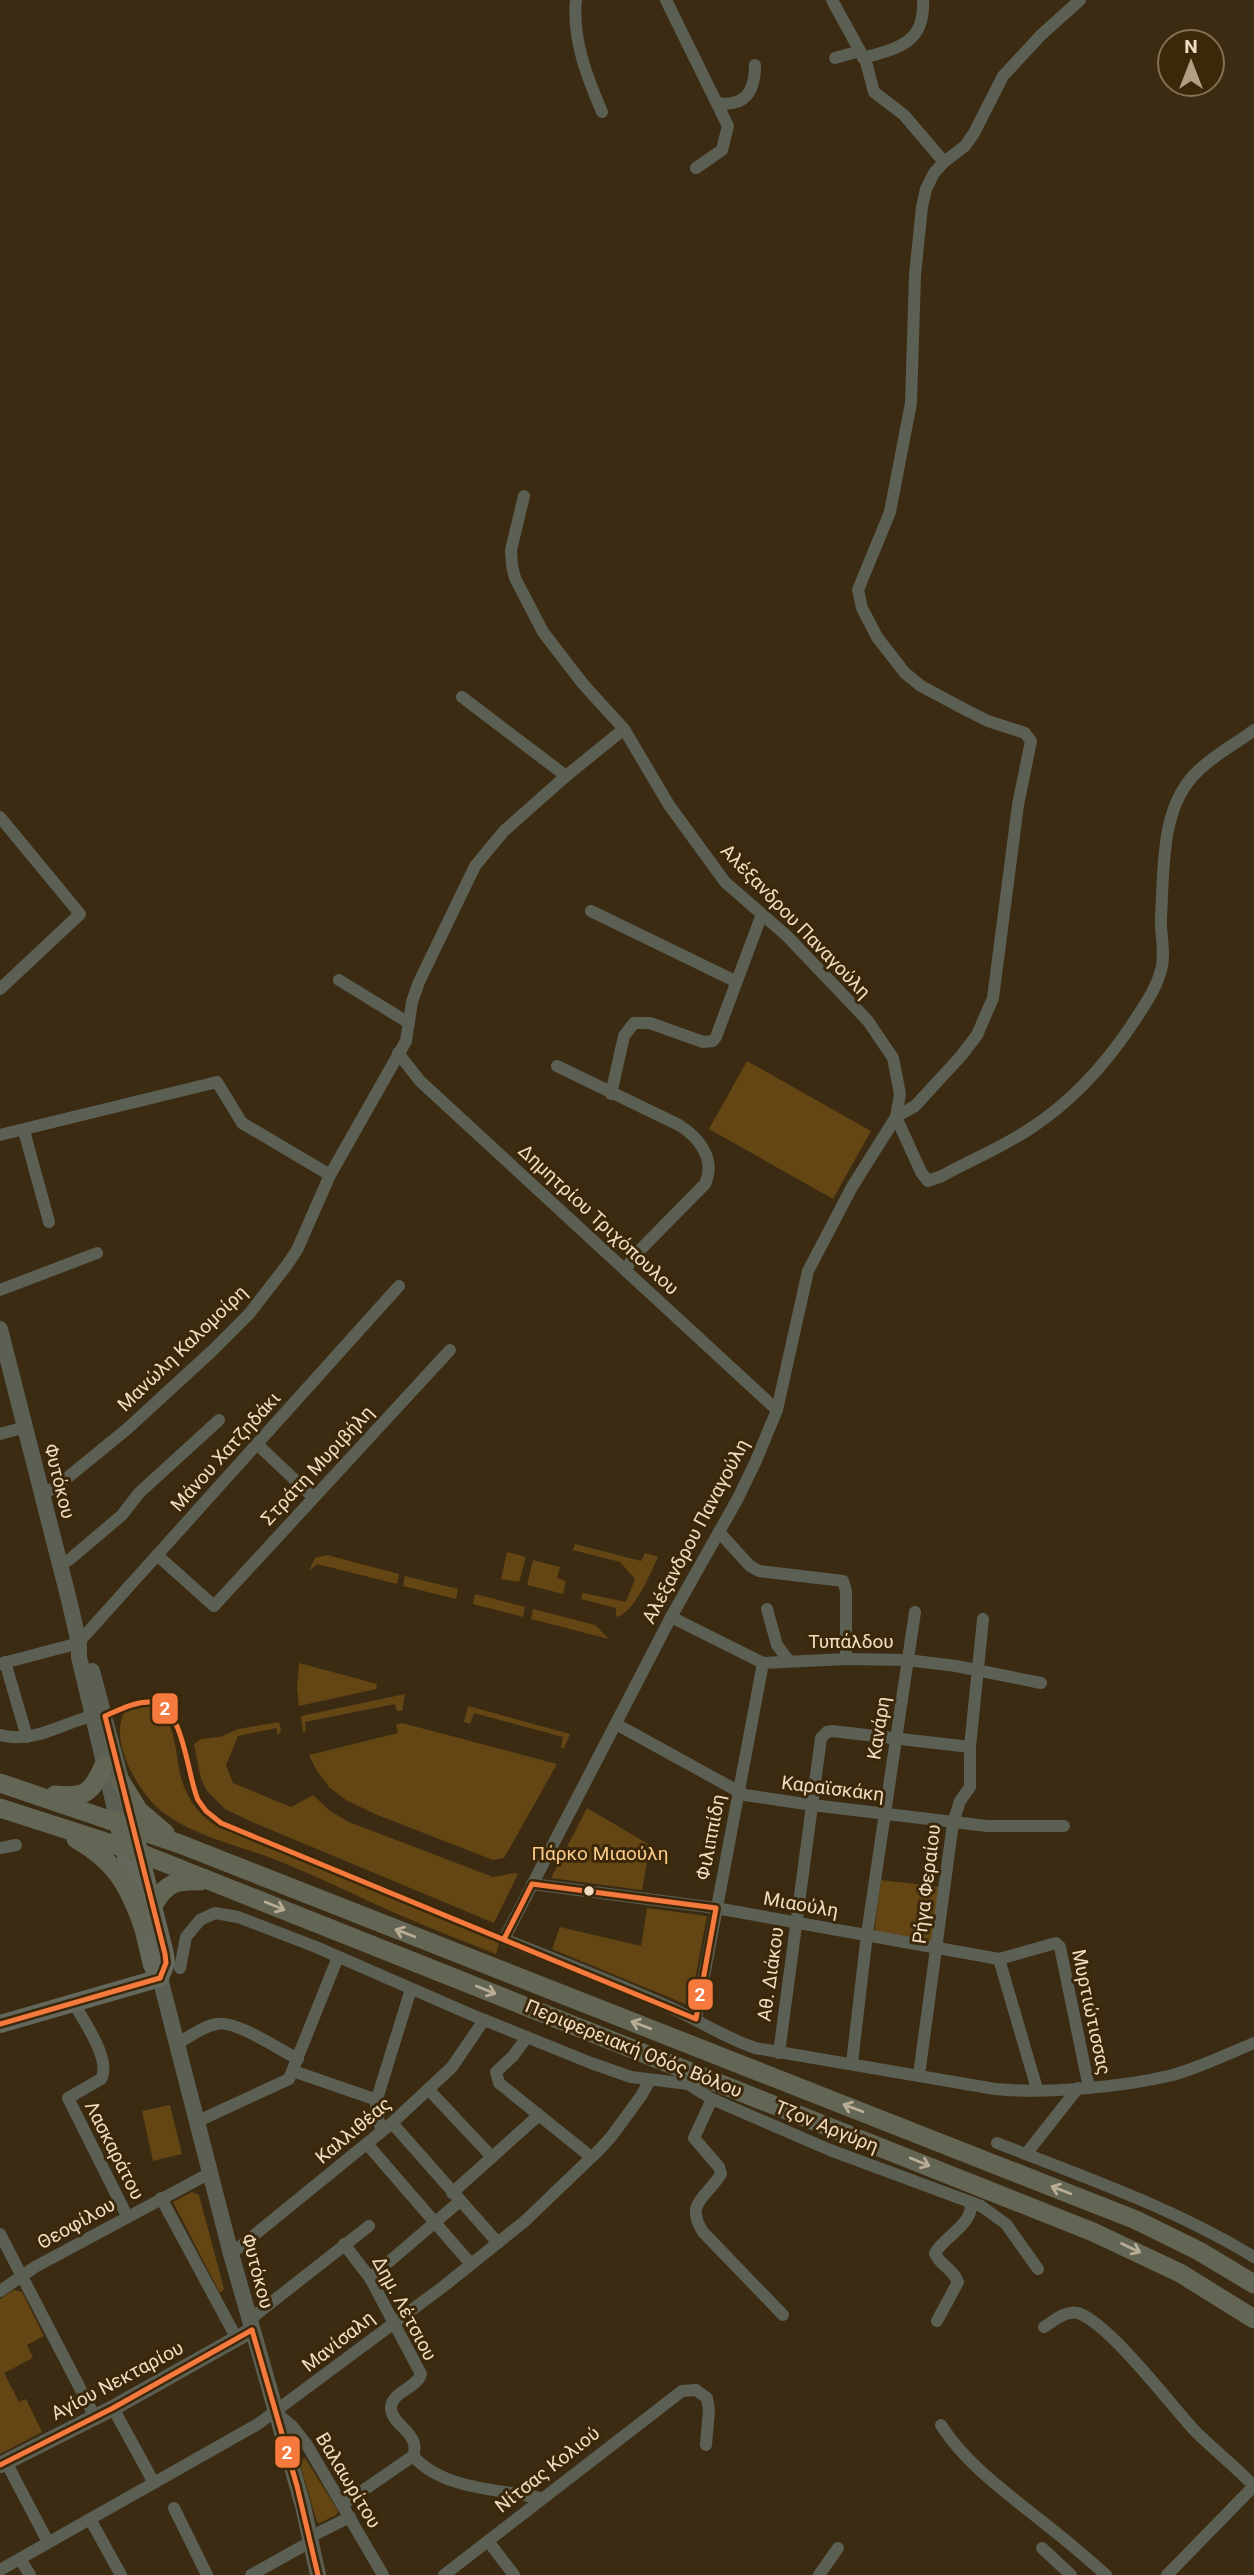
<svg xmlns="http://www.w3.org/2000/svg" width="1254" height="2575" font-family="Roboto,sans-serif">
<rect width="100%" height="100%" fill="#3a2b12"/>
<g fill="#644614">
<polygon points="747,1061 871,1131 833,1199 709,1129"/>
<path d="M575,1544L641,1561L645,1553L658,1557C650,1574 634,1614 616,1617V1608L581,1599L583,1593L626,1602L635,1579L620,1562L573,1550Z"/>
<polygon points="507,1552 526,1557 519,1582 501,1579"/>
<polygon points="327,1555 399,1574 397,1584 317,1564 309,1571 315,1558"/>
<polygon points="533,1560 560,1567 557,1578 566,1581 563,1594 527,1585"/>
<polygon points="405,1576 458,1589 456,1599 403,1586"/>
<polygon points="475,1594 525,1607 523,1617 473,1604"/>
<polygon points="533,1609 595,1625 609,1639 531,1619"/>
<polygon points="299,1663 377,1684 376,1689 299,1706 297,1688"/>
<polygon points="405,1694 402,1711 397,1711 395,1704 305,1722 306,1731 303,1732 301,1716"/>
<path d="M135,1706C180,1699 173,1756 183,1784C189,1800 198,1813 212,1823L499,1943L496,1954C463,1941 430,1928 397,1914C359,1897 321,1878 281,1862C243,1846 197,1838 164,1813C140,1796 107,1740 125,1711Z"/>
<polygon points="468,1706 570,1734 564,1748 561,1748 563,1737 474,1713 470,1724 464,1722"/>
<polygon points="279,1722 281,1731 278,1735 276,1728 238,1736 226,1765 233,1783 291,1807 313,1795 330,1811 349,1822 493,1877 515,1873 518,1874 494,1923 250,1821 225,1809 207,1791 201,1779 194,1744 201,1739 220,1737 238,1729"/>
<polygon points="402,1723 557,1764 504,1858 493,1860 375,1814 346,1800 330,1788 317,1771 309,1755 398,1733 396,1725"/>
<polygon points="587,1808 650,1845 642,1890 551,1878"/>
<polygon points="881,1880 942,1887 935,1942 874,1934"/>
<polygon points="647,1908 707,1916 690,2006 552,1949 560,1927 641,1946"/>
<polygon points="170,2105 182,2154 153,2161 142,2111"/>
<polygon points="192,2192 199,2195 224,2289 220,2293 173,2202"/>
<polygon points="14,2290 22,2292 44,2336 27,2345 33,2358 4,2373 19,2402 26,2399 42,2432 0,2454 0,2299"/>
<polygon points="305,2458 338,2511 336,2515 320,2523 317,2522 299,2461"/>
</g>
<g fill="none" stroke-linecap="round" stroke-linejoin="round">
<g stroke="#5c5f53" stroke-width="12">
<path d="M576,0C572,39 587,77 602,112"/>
<polyline points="666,0 728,126 722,150 696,168"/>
<polyline points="832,0 866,62 874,92 904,115 944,162"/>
<path d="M1080,0L1041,35L1003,76L974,133L965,146L944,162L934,173L926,189L922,207L915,275L911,403L890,512L858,590L862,608L877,637L905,673L921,686L966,710L988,721L1025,733L1031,741L1018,805L993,998L977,1035L961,1056L915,1106L896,1117L921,1172L928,1181L942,1176C971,1160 1003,1147 1031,1128C1071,1102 1104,1066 1131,1026C1142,1009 1156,990 1161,970C1166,953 1160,934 1161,917C1164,869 1160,806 1198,771C1214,755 1236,744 1254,730"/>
<polyline points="835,58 860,51"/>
<path d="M863,58C899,48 925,43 923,0"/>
<path d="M717,103C745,107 755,92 755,65"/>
<path d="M524,496L511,550L512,566L515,578L543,632L583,684L624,729L669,805L725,882L787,936L868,1021L893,1058L900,1094L896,1117L852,1187L808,1271L777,1410L755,1463L737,1500L671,1617L504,1939C557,1960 611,1981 663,2004C695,2018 723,2037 755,2048L995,2089C1047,2094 1123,2087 1173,2075C1201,2067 1228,2054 1254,2043"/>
<polyline points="462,697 566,776"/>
<polyline points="0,817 80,914 0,989"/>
<polyline points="591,911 735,981"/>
<polyline points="339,980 409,1023"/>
<polyline points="398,1053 420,1081 777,1410"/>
<path d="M557,1066L679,1125C700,1138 716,1160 705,1184L633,1257L626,1270"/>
<polyline points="611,1094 624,1036 634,1023 650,1023 703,1042 713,1041 716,1037 762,914"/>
<polyline points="24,1131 49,1222"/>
<polyline points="0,1135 217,1082 242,1123 330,1175"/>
<polyline points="0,1290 97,1253"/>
<polyline points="0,1434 26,1427"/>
<polyline points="257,1444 313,1497"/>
<polyline points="42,1496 67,1478 127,1429 212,1351 249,1314 287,1265 297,1250 330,1175 406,1041 412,1002 419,982 475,866 504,831 566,776 624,729"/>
<polyline points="719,1532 750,1566 759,1571 843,1581 846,1591 846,1659"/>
<polyline points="157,1555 214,1606 450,1350"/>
<polyline points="59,1564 69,1560 122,1515 139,1493 219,1420"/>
<polyline points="767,1609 777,1645 789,1661"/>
<polyline points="671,1617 763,1663 846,1659 907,1660 956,1666 1041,1683"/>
<polyline points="79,1642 399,1286"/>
<polyline points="5,1662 27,1737"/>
<polyline points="0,1664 79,1643"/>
<polyline points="616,1724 745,1795 812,1805 987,1826 1064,1826"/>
<path d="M0,1735C34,1744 60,1724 92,1716"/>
<polyline points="0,1848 16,1845"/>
<polyline points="532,1884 716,1908 999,1959 1056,1943 1060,1947 1089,2088"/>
<polyline points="999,1959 1037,2089"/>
<polyline points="180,1968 186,1937 200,1920 215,1913 238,1917 316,1947 472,2015 591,2063 631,2077 688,2084 712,2099 830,2150 981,2206 1006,2224 1038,2269"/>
<path d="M73,2002C83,2020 112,2060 101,2079L68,2098L127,2216"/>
<polyline points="696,2019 763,1663"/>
<polyline points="527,2037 513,2056 496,2072 499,2083 591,2157"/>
<path d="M177,2044C189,2037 203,2026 217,2024C236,2020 280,2050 298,2059"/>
<polyline points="779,2053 821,1738 827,1732 832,1731 970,1747"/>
<polyline points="852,2063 867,1934 915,1612"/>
<polyline points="293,2071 377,2100"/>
<polyline points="919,2075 953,1823 960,1801 970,1787 970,1747 983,1619"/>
<polyline points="428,2089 492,2157"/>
<path d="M712,2099L694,2138L719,2167L721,2174C707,2197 684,2203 703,2232L783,2315"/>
<polyline points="196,2122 289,2079 338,1957"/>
<polyline points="392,2123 498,2243"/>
<polyline points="382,2131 376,2113 376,2102 411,1989"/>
<path d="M997,2143C1085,2177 1173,2208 1254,2257"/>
<polyline points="367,2144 470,2263"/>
<polyline points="1026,2154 1078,2088"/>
<polyline points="452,2193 539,2115"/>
<polyline points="161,2198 237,2339"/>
<polyline points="0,2234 95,2417"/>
<polyline points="231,2254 392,2123 452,2067 484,2020"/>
<polyline points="370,2278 460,2201"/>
<polyline points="0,2291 35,2267 210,2173"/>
<polyline points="249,2320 369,2226"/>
<path d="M937,2321L958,2282C953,2268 939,2265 935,2253C944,2237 976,2222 970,2202"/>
<path d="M1044,2327C1054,2321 1066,2310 1078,2313C1109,2323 1170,2404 1195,2431C1214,2450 1236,2467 1254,2486L1167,2575"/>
<polyline points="113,2408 154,2483"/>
<polyline points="276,2413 292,2426 307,2445 383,2575"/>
<path d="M941,2425C966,2464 1003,2490 1039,2519C1062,2537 1085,2556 1106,2575"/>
<path d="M413,2456C443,2490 499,2489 541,2498"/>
<polyline points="6,2462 48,2542"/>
<path d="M342,2505L413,2456C422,2433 390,2425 391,2407C392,2392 417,2388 421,2374L370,2278L344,2244"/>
<polyline points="174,2508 207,2575"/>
<polyline points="90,2519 121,2575"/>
<polyline points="310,2537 350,2517"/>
<polyline points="488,2541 514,2575"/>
<polyline points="1042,2548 1071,2575"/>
<polyline points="20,2559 30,2575"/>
<polyline points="0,2570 258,2424 444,2286 525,2221 599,2150 611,2137 641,2096 650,2080"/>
<polyline points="251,2575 312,2541"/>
<polyline points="444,2575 682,2391 696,2390 707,2398 709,2410 706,2445"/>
<polyline points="819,2575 838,2548"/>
</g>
<g stroke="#5c5f53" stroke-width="16">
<polyline points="0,1329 69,1600 79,1643 79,1657 118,1822"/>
<polyline points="92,1671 124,1791"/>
<polyline points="160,1978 231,2254 303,2506 318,2575"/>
<polyline points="0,2465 113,2408 252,2330"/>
</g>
<g stroke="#64685c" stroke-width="18">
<polyline points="118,1822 152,1965 160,1978"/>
<polyline points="133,1827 165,1954 166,1963 160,1978"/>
<polyline points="0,2024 160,1978"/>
</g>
<g stroke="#636555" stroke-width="19">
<polyline points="121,1782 139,1811 165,1833"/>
<polyline points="0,1783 180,1844 1136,2220 1199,2251 1254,2284"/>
<path d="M55,1795C85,1798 92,1793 104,1765"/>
<polyline points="0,1808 140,1853 1093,2232 1180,2273 1254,2319"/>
<path d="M76,1839C115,1861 128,1884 143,1926"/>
<path d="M153,1906C165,1883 176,1880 200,1881"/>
</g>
<defs>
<g id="bus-1">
<path d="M160,1978L166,1963L165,1954L105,1716C119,1710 135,1701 152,1702C184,1705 187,1776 198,1800L206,1811L221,1823L696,2019L716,1908L532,1884L504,1939"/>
<polyline points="0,2024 160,1978"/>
<polyline points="252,2330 297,2486 318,2575"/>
<polyline points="0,2465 113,2408 252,2330"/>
</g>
</defs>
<use href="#bus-1" stroke="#3b280a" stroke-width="10"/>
<use href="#bus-1" stroke="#f6793e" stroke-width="5"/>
</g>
<defs><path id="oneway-shaft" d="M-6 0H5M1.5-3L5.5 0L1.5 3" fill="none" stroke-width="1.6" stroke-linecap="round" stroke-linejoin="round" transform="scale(1.75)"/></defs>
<g stroke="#b9ad96">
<use href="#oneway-shaft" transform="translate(275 1906) rotate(22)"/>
<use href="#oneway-shaft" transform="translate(405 1933) rotate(-159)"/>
<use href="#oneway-shaft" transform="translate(486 1990) rotate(22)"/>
<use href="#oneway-shaft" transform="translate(641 2025) rotate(-159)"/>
<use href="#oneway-shaft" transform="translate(853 2108) rotate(-159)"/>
<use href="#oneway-shaft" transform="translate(920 2162) rotate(22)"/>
<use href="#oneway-shaft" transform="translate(1061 2190) rotate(-159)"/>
<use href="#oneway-shaft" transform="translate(1131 2248) rotate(25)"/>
</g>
<circle fill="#f3ddc2" stroke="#3b280a" stroke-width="2.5" cx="589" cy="1891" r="6"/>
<g text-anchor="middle" stroke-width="6" stroke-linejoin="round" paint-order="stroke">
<g font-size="19" fill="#f3ddc2" stroke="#3b280a">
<text transform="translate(796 921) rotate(46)" y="7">Αλέξανδρου Παναγούλη</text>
<text transform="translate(599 1219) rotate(43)" y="7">Δημητρίου Τριχόπουλου</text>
<text transform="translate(182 1348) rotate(-44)" y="7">Μανώλη Καλομοίρη</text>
<text transform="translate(225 1451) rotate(-48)" y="7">Μάνου Χατζηδάκι</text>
<text transform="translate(317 1465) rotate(-47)" y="7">Στράτη Μυριβήλη</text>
<text transform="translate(60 1481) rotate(76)" y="7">Φυτόκου</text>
<text transform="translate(695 1531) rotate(-62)" y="7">Αλέξανδρου Παναγούλη</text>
<text x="851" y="1648">Τυπάλδου</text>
<text transform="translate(878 1728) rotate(-81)" y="7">Κανάρη</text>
<text transform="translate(833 1788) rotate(7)" y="7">Καραϊσκάκη</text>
<text transform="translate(710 1837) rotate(-79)" y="7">Φιλιππίδη</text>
<text transform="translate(926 1884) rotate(-83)" y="7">Ρήγα Φεραίου</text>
<text transform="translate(801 1904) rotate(10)" y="7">Μιαούλη</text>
<text transform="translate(770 1974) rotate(-82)" y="7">Αθ. Διάκου</text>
<text transform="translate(1092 2012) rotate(78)" y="7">Μυρτιώτισσας</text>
<text transform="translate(634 2048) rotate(22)" y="7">Περιφερειακή Οδός Βόλου</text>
<text transform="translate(827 2126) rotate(22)" y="7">Τζον Αργύρη</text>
<text transform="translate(353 2130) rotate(-40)" y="7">Καλλιθέας</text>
<text transform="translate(115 2150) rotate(63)" y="7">Λασκαράτου</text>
<text transform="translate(76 2223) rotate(-29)" y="7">Θεοφίλου</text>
<text transform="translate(258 2271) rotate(75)" y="7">Φυτόκου</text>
<text transform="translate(405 2308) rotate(62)" y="7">Δημ. Λέτσιου</text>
<text transform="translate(338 2341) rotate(-38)" y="7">Μανίσαλη</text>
<text transform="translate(117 2380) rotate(-28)" y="7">Αγίου Νεκταρίου</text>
<text transform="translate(547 2469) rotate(-38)" y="7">Νίτσας Κολιού</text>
<text transform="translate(349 2480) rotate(59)" y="7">Βαλαωρίτου</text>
</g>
<g font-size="19" fill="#fccc8a" stroke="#3b280a">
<text x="600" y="1860">Πάρκο Μιαούλη</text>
</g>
</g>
<g stroke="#3b280a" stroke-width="2.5">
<rect x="151" y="1692" width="28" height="33" rx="7" fill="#f6793e"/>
<rect x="687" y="1978" width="27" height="33" rx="7" fill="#f6793e"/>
<rect x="274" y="2435" width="27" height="34" rx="7" fill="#f6793e"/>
</g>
<g font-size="19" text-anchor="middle" font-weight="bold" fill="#fff">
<text x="165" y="1715">2</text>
<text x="700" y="2001">2</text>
<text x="287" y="2459">2</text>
</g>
<g transform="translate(1191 63)"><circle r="33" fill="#3b280a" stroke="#857054" stroke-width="2"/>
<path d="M0-5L12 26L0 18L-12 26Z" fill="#b29f84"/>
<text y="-10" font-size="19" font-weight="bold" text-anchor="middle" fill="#f3ddc2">N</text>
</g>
</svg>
